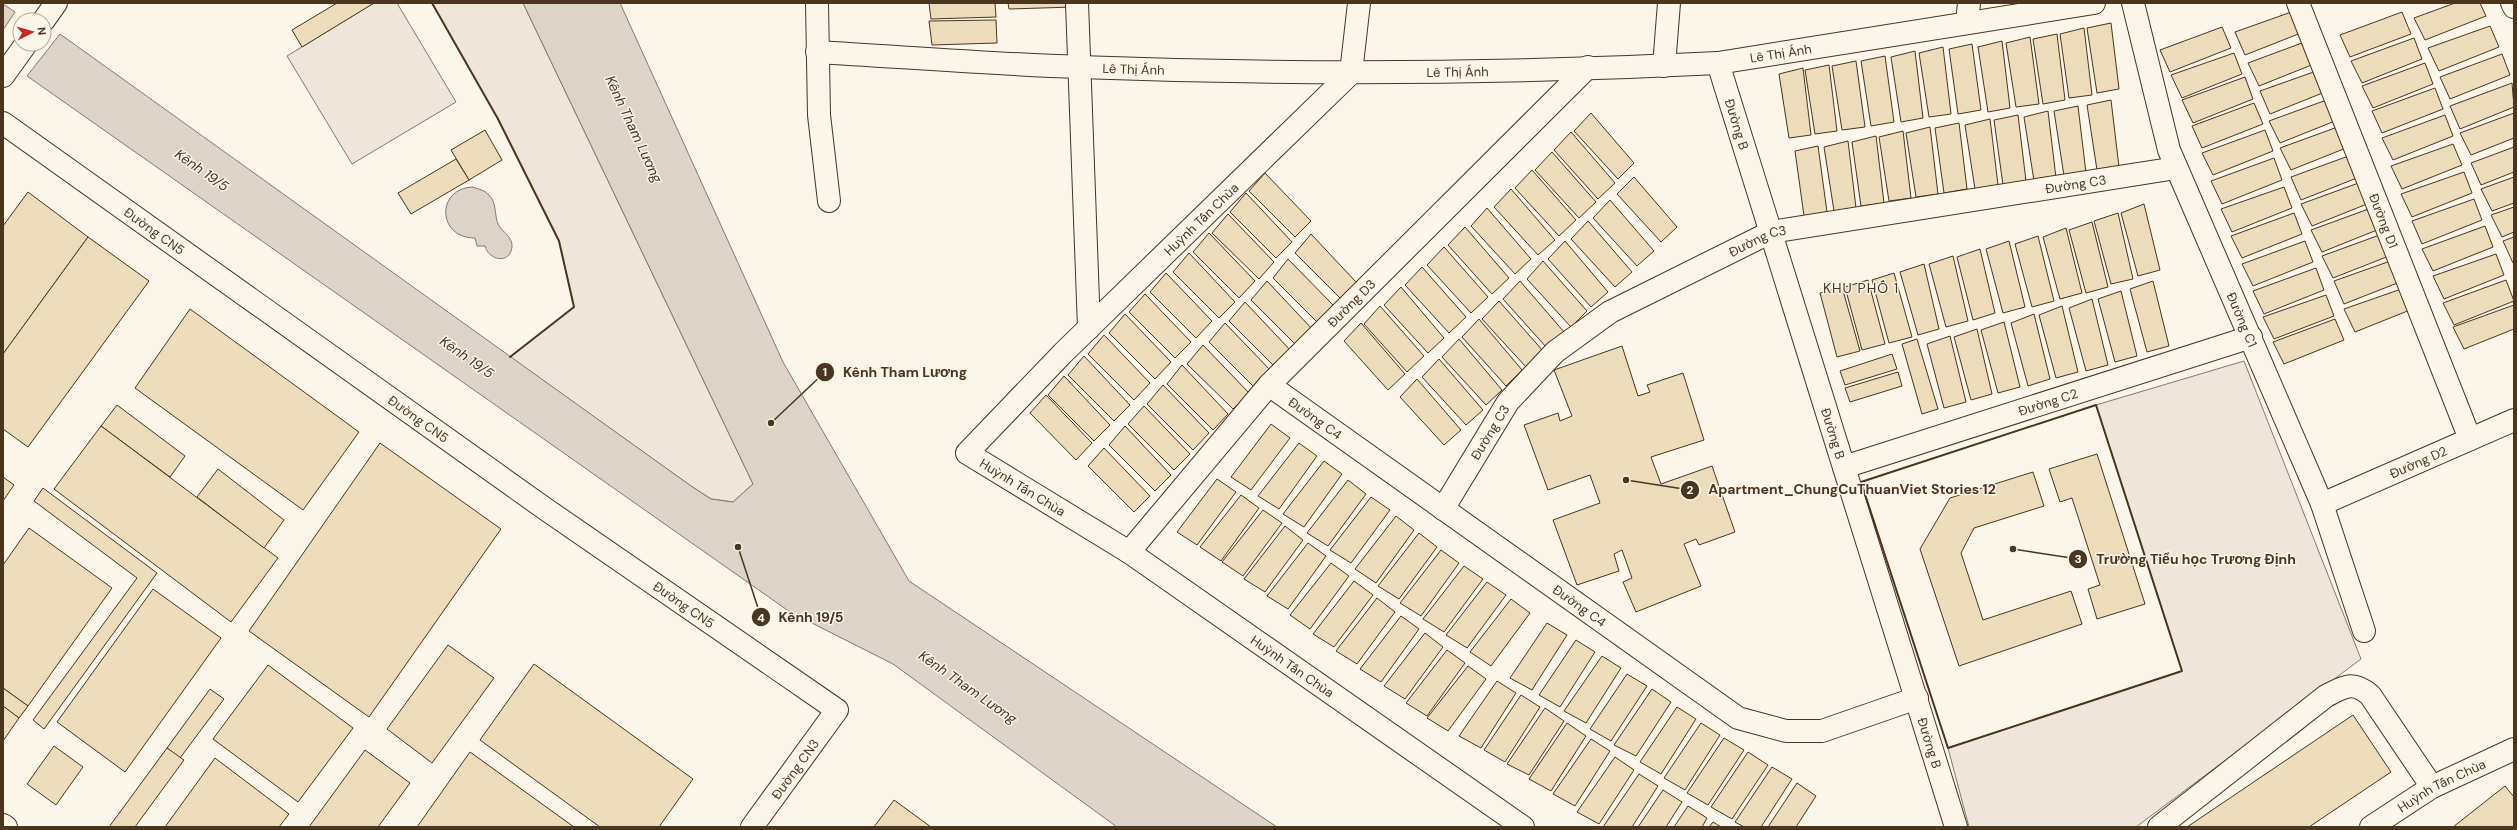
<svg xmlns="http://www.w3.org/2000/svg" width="2517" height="830" font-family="'DM Sans',sans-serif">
<rect width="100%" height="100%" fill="#fbf6e9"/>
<g fill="#ede6d9" stroke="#887966">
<polygon points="374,3 397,3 456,102 352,164 287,56"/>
<polygon points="432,3 523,3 753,484 733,502 711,499 691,486 510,357 574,307 559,241 498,119"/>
<polygon points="2244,361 2361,659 2136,827 1969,827 1948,748 2182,671 2096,405"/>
</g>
<g fill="#dcd4c6" stroke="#887966">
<polygon points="523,3 620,3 783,362 909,581 1277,827 1117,827 893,664 790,612 27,76 60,34 691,486 711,499 733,502 753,484"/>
<polygon points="3,4 15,12 3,30"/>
<path d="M472,187C479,189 484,190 489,195C497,203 494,214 498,224C502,232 513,237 512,247C510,265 488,260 485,246H477L475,238C437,238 436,189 472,187Z"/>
</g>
<g fill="#ecdcbc" stroke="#4a3520">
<polygon points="337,3 374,3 302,47 292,30"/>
<polygon points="929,3 995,3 996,17 931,19"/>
<polygon points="1008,3 1074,3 1074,7 1009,9"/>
<polygon points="2455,3 2480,3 2486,16 2425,40 2414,18"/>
<polygon points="2297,10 2306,31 2245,55 2235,32"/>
<polygon points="2402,12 2411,34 2350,57 2340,35"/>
<polygon points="996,20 997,43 932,45 929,21"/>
<polygon points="2111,23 2119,89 2097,93 2087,28"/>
<polygon points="2490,26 2499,47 2439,71 2428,48"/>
<polygon points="2222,27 2231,48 2170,72 2160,50"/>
<polygon points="2084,28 2092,95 2069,98 2060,34"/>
<polygon points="2057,34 2065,100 2043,104 2033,39"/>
<polygon points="2030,37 2039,104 2016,107 2006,43"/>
<polygon points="2414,38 2422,59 2362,83 2351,61"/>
<polygon points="2310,40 2319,62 2259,86 2248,63"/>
<polygon points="2002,41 2010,108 1988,112 1978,47"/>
<polygon points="1972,44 1981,110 1958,114 1949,49"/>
<polygon points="1943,47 1951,114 1929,117 1919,53"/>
<polygon points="1915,51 1923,118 1901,122 1891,57"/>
<polygon points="2234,53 2242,74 2182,98 2171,75"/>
<polygon points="2502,54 2510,75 2450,99 2440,77"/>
<polygon points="1885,56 1894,122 1871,126 1861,61"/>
<polygon points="1856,61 1865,127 1842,130 1832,66"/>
<polygon points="2425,63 2433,84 2373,108 2362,86"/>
<polygon points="1829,65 1837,131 1815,134 1805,70"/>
<polygon points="1803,68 1811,135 1789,138 1779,74"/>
<polygon points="2322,69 2330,90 2270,114 2260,91"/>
<polygon points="2245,77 2253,99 2193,123 2182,100"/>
<polygon points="2512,83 2514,107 2460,129 2450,106"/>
<polygon points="2435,88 2443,109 2382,133 2372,111"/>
<polygon points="2332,98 2340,119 2280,143 2269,121"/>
<polygon points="2111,100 2119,167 2097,170 2087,105"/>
<polygon points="2254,103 2263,124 2202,148 2192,126"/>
<polygon points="2078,106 2086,173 2064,176 2054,111"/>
<polygon points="2048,111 2056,178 2034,181 2024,117"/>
<polygon points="1591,113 1634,163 1618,179 1574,131"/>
<polygon points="2514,113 2514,138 2471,155 2460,133"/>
<polygon points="2018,115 2026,181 2003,185 1994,120"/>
<polygon points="2445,115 2453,136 2393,160 2382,138"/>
<polygon points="1990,119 1998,185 1975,189 1965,125"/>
<polygon points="1959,123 1967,189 1944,193 1935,128"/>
<polygon points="2343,125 2351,146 2291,170 2280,148"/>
<polygon points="1930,127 1938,194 1916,197 1906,133"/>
<polygon points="485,130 502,160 469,180 451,150"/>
<polygon points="2265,130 2273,151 2213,175 2202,153"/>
<polygon points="1903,131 1911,198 1889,201 1879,137"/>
<polygon points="1571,132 1615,183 1598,199 1554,150"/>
<polygon points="1876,136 1884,203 1861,206 1852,142"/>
<polygon points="1848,141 1856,208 1834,211 1824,147"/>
<polygon points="2453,144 2462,165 2402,189 2391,166"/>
<polygon points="1818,146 1827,212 1804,216 1795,151"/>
<polygon points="2514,147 2514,172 2481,185 2471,163"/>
<polygon points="1552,152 1596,202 1579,218 1535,170"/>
<polygon points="2354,154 2362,176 2301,200 2291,177"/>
<polygon points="2274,158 2282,180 2222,204 2211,181"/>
<polygon points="456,159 469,180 411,214 398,193"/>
<polygon points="1532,170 1576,220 1559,236 1515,188"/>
<polygon points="2464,172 2472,193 2412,217 2401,194"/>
<polygon points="1265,173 1311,221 1295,237 1249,191"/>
<polygon points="1634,177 1677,227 1661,242 1617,194"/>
<polygon points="2514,177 2514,203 2492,211 2481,189"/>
<polygon points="2364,181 2372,202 2312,226 2301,204"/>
<polygon points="2284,187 2292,208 2232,232 2221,209"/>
<polygon points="1511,189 1555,240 1538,255 1494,207"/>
<polygon points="28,192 88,237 3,354 3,226"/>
<polygon points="1246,193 1292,242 1276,258 1230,212"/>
<polygon points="2474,199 2482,220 2422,244 2412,221"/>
<polygon points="1610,200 1654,251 1637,266 1593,218"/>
<polygon points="2144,204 2160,270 2138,276 2121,213"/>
<polygon points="2374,207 2382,228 2322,252 2311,230"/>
<polygon points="2514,207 2514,232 2502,237 2491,215"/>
<polygon points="1487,208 1531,259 1515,274 1471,226"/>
<polygon points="2118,213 2133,279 2111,284 2094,221"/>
<polygon points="2294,213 2302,234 2242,258 2231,236"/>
<polygon points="1228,214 1274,262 1259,279 1212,233"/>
<polygon points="1588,221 1632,272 1615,287 1571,239"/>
<polygon points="2092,222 2108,287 2086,293 2069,230"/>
<polygon points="2485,226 2493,247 2433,271 2422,249"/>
<polygon points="1465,227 1509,278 1492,294 1448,245"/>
<polygon points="2066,228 2082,293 2060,299 2043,237"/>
<polygon points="1209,233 1255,281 1239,298 1193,252"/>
<polygon points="2385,233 2394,254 2333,278 2322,256"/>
<polygon points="1311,234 1357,283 1341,299 1295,253"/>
<polygon points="2038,236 2054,301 2032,307 2015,244"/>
<polygon points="88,237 149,281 28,447 3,429 3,354"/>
<polygon points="2514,237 2514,263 2513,263 2503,241"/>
<polygon points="1565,241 1608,292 1591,307 1548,259"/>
<polygon points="2009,241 2025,307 2003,313 1986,249"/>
<polygon points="2305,241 2313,262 2253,286 2242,264"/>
<polygon points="1444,247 1488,297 1471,313 1427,265"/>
<polygon points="1980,249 1995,313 1973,320 1957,257"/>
<polygon points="1189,253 1235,302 1219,318 1173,272"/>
<polygon points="2496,254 2504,275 2444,299 2433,276"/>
<polygon points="1953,256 1968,321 1946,327 1929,264"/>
<polygon points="1288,259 1335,307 1319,324 1273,278"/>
<polygon points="2396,259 2405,280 2344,304 2334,281"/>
<polygon points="1543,261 1587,311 1571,327 1527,279"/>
<polygon points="1924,264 1939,329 1918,335 1900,272"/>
<polygon points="1422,267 1466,317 1449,333 1405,285"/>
<polygon points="2316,268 2324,290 2264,314 2253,291"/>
<polygon points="1166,273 1212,321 1196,338 1150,292"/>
<polygon points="1894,273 1912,337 1889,343 1872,280"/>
<polygon points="1868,280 1885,344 1862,350 1845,287"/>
<polygon points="2506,280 2514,301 2454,325 2443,303"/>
<polygon points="1267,281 1313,330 1297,346 1251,300"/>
<polygon points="1520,281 1564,332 1547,348 1503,299"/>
<polygon points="2153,281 2169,346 2147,352 2130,289"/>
<polygon points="1401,287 1444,338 1428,353 1384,305"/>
<polygon points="1842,287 1860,351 1837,357 1820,293"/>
<polygon points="2407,287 2415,308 2355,332 2344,309"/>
<polygon points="2121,291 2137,356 2115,362 2098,299"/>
<polygon points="1145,294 1191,342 1175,358 1129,312"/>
<polygon points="2326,295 2334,316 2274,339 2263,317"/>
<polygon points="2092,299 2108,365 2086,371 2069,308"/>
<polygon points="1499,301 1543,351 1526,367 1482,319"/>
<polygon points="1245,302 1291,351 1275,367 1229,321"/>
<polygon points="2514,305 2514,329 2464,349 2453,327"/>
<polygon points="1380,306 1424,356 1407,372 1364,324"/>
<polygon points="2062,306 2078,372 2056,378 2039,315"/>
<polygon points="190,309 359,432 303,510 135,388"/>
<polygon points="1125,314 1171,362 1155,379 1109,333"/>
<polygon points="2034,314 2050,379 2028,386 2011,323"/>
<polygon points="1479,319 1522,370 1506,386 1462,337"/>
<polygon points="2335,319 2344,340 2284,364 2273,342"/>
<polygon points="2004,322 2020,387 1998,393 1981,330"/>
<polygon points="1225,323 1271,371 1255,388 1209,342"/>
<polygon points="1361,323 1405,374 1388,390 1344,341"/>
<polygon points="1977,329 1992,394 1971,400 1954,337"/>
<polygon points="1104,335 1150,383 1134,400 1088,354"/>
<polygon points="1950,336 1966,402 1944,408 1927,344"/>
<polygon points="1459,339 1502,390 1486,405 1442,357"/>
<polygon points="1917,339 1938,409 1922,414 1902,344"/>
<polygon points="1203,345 1249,393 1233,409 1187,364"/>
<polygon points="1622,346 1638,396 1650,392 1647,385 1683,373 1704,440 1651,457 1661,484 1712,466 1735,532 1699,545 1696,539 1684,544 1701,586 1636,612 1623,582 1632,578 1622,550 1614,554 1619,571 1577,585 1553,520 1600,503 1590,475 1548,490 1524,425 1558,413 1560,421 1572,416 1554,370"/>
<polygon points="1892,354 1897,369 1845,385 1840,371"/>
<polygon points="1084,356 1130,405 1114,421 1068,375"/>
<polygon points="1439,359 1483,410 1466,425 1422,377"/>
<polygon points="1182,365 1228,414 1213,430 1167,384"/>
<polygon points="1898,372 1902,386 1850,402 1845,388"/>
<polygon points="1064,376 1110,425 1094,441 1048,395"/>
<polygon points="1417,379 1461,430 1444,445 1400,397"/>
<polygon points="1163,385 1209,433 1193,450 1147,404"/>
<polygon points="1046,395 1092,443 1076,460 1030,413"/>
<polygon points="117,405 185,456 170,477 101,426"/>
<polygon points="1144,406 1190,454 1174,470 1128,424"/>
<polygon points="1271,424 1290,438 1251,490 1231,477"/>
<polygon points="101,426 278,558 231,622 54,489"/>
<polygon points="1125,426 1171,475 1155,491 1109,445"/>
<polygon points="380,443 501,529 369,717 249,631"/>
<polygon points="1299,443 1317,456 1279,509 1258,496"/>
<polygon points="1104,448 1150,496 1134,512 1088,466"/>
<polygon points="2097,454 2145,604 2097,619 2088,589 2100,585 2072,498 2060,502 2049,469"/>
<polygon points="1324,461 1342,474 1304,527 1283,514"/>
<polygon points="218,469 284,520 264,548 197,497"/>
<polygon points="2033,472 2044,506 1974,528 1961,553 1983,620 2071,591 2082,624 1959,666 1920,549 1950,498"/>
<polygon points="3,477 14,485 3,501"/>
<polygon points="1217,479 1236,492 1197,545 1177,532"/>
<polygon points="1348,480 1366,494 1328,546 1307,533"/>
<polygon points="43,488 157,573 44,729 33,720 137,578 34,501"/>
<polygon points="1241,495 1259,508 1221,561 1200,547"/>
<polygon points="1371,497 1390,510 1351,563 1330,550"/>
<polygon points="1263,510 1282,523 1243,576 1222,562"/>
<polygon points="1396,516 1414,530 1376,583 1355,569"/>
<polygon points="1285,526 1303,540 1265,592 1244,579"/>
<polygon points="29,528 112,588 28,706 3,688 3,565"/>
<polygon points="1419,533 1437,547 1399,599 1378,586"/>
<polygon points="1308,543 1326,556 1288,609 1267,596"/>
<polygon points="1441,550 1459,563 1421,616 1400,603"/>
<polygon points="1331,563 1349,576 1310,629 1290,615"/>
<polygon points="1464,566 1483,579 1444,632 1423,619"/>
<polygon points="1354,581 1373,595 1334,647 1313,634"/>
<polygon points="1487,582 1506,595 1467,648 1446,635"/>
<polygon points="153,589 221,638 125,772 57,722"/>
<polygon points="1377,598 1395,612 1357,664 1336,651"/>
<polygon points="1511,599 1530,613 1491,666 1470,652"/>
<polygon points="1401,616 1419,629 1381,682 1360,669"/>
<polygon points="1547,623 1567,635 1532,690 1510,678"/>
<polygon points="1425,633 1443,647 1405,699 1384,686"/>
<polygon points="1576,640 1595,652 1560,707 1539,695"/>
<polygon points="448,645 494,678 432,763 387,729"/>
<polygon points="1447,650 1465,663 1427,716 1406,703"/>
<polygon points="1602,656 1621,668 1586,723 1564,711"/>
<polygon points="534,664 693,779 659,827 600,827 480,740"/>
<polygon points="268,665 353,728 298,802 213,739"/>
<polygon points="1468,666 1486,679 1448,731 1427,718"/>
<polygon points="1627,674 1647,686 1611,741 1590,729"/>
<polygon points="1497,681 1516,693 1481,748 1459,736"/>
<polygon points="3,688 28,706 19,718 3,706"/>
<polygon points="210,689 224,699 180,758 167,748"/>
<polygon points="1652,689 1671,702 1636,756 1614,745"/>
<polygon points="1521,695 1540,707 1505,762 1484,750"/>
<polygon points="3,706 19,718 3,741"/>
<polygon points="1677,707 1696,719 1661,774 1640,762"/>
<polygon points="1545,708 1564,721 1529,775 1507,764"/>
<polygon points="2353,715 2391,772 2309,827 2187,827"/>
<polygon points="1567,723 1586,736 1551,791 1529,779"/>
<polygon points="1701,723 1720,735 1685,790 1664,778"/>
<polygon points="1724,738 1744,750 1708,805 1687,793"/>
<polygon points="1591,739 1610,751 1575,806 1553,794"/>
<polygon points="54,746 83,767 56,805 27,784"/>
<polygon points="167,748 184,760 135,827 109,827"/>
<polygon points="365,750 410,783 378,827 309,827"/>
<polygon points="470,752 574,827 417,827"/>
<polygon points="1748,752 1768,765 1732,819 1711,807"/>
<polygon points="1615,757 1634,770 1599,824 1577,812"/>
<polygon points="215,758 289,814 279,827 165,827"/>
<polygon points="1772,767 1792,779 1761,827 1744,827 1735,822"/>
<polygon points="1639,774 1658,786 1632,827 1603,827"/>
<polygon points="1797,783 1816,796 1796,827 1768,827"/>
<polygon points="2505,786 2514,797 2514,827 2453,827"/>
<polygon points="1663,790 1682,802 1666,827 1638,827"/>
<polygon points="894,800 931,827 874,827"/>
<polygon points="1688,806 1707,818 1702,827 1674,827"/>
<polygon points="1713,822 1721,827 1709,827"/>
</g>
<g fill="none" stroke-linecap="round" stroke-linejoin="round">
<defs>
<g id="minor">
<polyline points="817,3 819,115 829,201"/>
<polyline points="1077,3 1089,328"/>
<path id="s1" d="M1359,3L1351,73L1063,353L967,453L1129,552L1523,827"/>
<path id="s2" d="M2133,3L2169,150L2322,504L2364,631"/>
<path id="s3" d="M2298,3L2470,439"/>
<polyline points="2512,3 2514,7"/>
<polyline points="44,20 56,3"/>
<polyline points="1967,23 1969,3"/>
<path id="s4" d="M817,52C904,57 992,64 1079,67C1292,75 1506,74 1718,63L2094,3"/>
<path id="s5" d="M1718,63L1956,827"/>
<polyline points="1664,66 1669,3"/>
<polyline points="3,76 26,44"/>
<path id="s6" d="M3,123L544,508L837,710L752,827"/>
<path id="s7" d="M1269,385L1738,718L1786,731H1822L1917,698"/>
<path id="s8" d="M1844,467L2251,337"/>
<path id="s9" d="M2322,504L2514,420"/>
<path id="s10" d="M1443,509L1508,402L1555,352L1610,312L1771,232L2176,168"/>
<path id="s11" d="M1129,552L1269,385L1588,67"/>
<polyline points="3,825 6,827"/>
<path d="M2159,827L2326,696C2344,687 2352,680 2370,695L2432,787"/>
<path id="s12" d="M2371,827L2432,787L2514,749"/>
</g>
</defs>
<use href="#minor" stroke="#4a3520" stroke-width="24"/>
<use href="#minor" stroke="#fbf6e9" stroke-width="22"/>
<g stroke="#4a3520" stroke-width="2">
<polyline points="432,3 498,119 559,241 574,307 510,357"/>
<polygon points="2096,405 2182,671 1948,748 1861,482"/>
</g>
</g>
<g text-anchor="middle" stroke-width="3" stroke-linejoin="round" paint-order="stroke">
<g font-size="13" fill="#4a3520" stroke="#fbf6e9">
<text dy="5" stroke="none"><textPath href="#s4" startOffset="965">Lê Thị Ánh</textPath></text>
<text dy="5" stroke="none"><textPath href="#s4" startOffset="317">Lê Thị Ánh</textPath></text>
<text dy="5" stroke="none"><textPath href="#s4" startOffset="641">Lê Thị Ánh</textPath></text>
<text dy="5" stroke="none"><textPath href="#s5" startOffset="64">Đường B</textPath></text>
<text dy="5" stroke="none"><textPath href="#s10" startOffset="750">Đường C3</textPath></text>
<text transform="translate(1201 219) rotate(-44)" y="5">Huỳnh Tấn Chùa</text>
<text dy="5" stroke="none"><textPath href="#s3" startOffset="234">Đường D1</textPath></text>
<text dy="5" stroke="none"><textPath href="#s6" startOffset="186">Đường CN5</textPath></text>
<text dy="5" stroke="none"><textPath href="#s10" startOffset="426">Đường C3</textPath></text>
<text dy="5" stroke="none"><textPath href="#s11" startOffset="334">Đường D3</textPath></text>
<text dy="5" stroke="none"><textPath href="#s2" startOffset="336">Đường C1</textPath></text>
<text dy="5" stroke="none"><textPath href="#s8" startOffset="214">Đường C2</textPath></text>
<text dy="5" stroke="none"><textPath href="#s6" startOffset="510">Đường CN5</textPath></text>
<text dy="5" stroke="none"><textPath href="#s7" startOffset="57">Đường C4</textPath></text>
<text dy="5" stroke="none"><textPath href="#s10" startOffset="90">Đường C3</textPath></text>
<text dy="5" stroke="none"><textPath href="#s5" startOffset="388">Đường B</textPath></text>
<text dy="5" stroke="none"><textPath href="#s9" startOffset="105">Đường D2</textPath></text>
<text dy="5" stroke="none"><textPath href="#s1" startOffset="676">Huỳnh Tấn Chùa</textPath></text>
<text dy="5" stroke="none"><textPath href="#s6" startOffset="834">Đường CN5</textPath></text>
<text dy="5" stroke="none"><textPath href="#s7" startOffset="381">Đường C4</textPath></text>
<text dy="5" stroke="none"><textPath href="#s1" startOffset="1000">Huỳnh Tấn Chùa</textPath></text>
<text dy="5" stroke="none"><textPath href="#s5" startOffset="712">Đường B</textPath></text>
<text transform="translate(795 769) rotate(-54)" y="5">Đường CN3</text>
<text dy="5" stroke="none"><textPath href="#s12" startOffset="82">Huỳnh Tấn Chùa</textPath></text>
</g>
<g font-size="14" font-style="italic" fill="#4a3520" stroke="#fbf6e9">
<text transform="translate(634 129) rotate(65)" y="5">Kênh Tham Lương</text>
<text transform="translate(202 170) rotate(35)" y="5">Kênh 19/5</text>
<text transform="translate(467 357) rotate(35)" y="5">Kênh 19/5</text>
<text transform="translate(968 687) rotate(35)" y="5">Kênh Tham Lương</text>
</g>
<g font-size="14" letter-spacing="1" fill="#4a3520" stroke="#fbf6e9">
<text x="1861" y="293">KHU PHỐ 1</text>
</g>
</g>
<path fill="none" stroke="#4a3520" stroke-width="1.5" d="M771 423L825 372M1626 480L1690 490M2013 549L2078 559M738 547L761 617"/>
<g fill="#4a3520" stroke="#fbf6e9" stroke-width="1.5">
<circle cx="771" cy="423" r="4"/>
<circle cx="1626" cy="480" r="4"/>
<circle cx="2013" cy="549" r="4"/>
<circle cx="738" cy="547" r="4"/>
<circle cx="825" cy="372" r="10"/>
<circle cx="1690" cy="490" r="10"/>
<circle cx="2078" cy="559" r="10"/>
<circle cx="761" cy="617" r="10"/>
</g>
<g font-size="12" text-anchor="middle" font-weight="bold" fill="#fff">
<text x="825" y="376">1</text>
<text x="1690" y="494">2</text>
<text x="2078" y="563">3</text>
<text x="761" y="622">4</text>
</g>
<g font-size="14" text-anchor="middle" font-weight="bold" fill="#4a3520" stroke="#fbf6e9" stroke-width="3" stroke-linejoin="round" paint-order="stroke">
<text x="905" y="377">Kênh Tham Lương</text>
<text x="1852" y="494">Apartment_ChungCuThuanViet Stories 12</text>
<text x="2196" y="564">Trường Tiểu học Trương Định</text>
<text x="811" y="622">Kênh 19/5</text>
</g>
<rect width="2517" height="830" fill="none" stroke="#4a3520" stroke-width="8"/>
<g transform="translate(32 32) rotate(84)"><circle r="19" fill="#fbf6e9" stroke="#b4a999"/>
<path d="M0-3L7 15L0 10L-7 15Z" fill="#c62828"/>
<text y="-6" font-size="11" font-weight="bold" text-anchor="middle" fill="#4a3520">N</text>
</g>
</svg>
